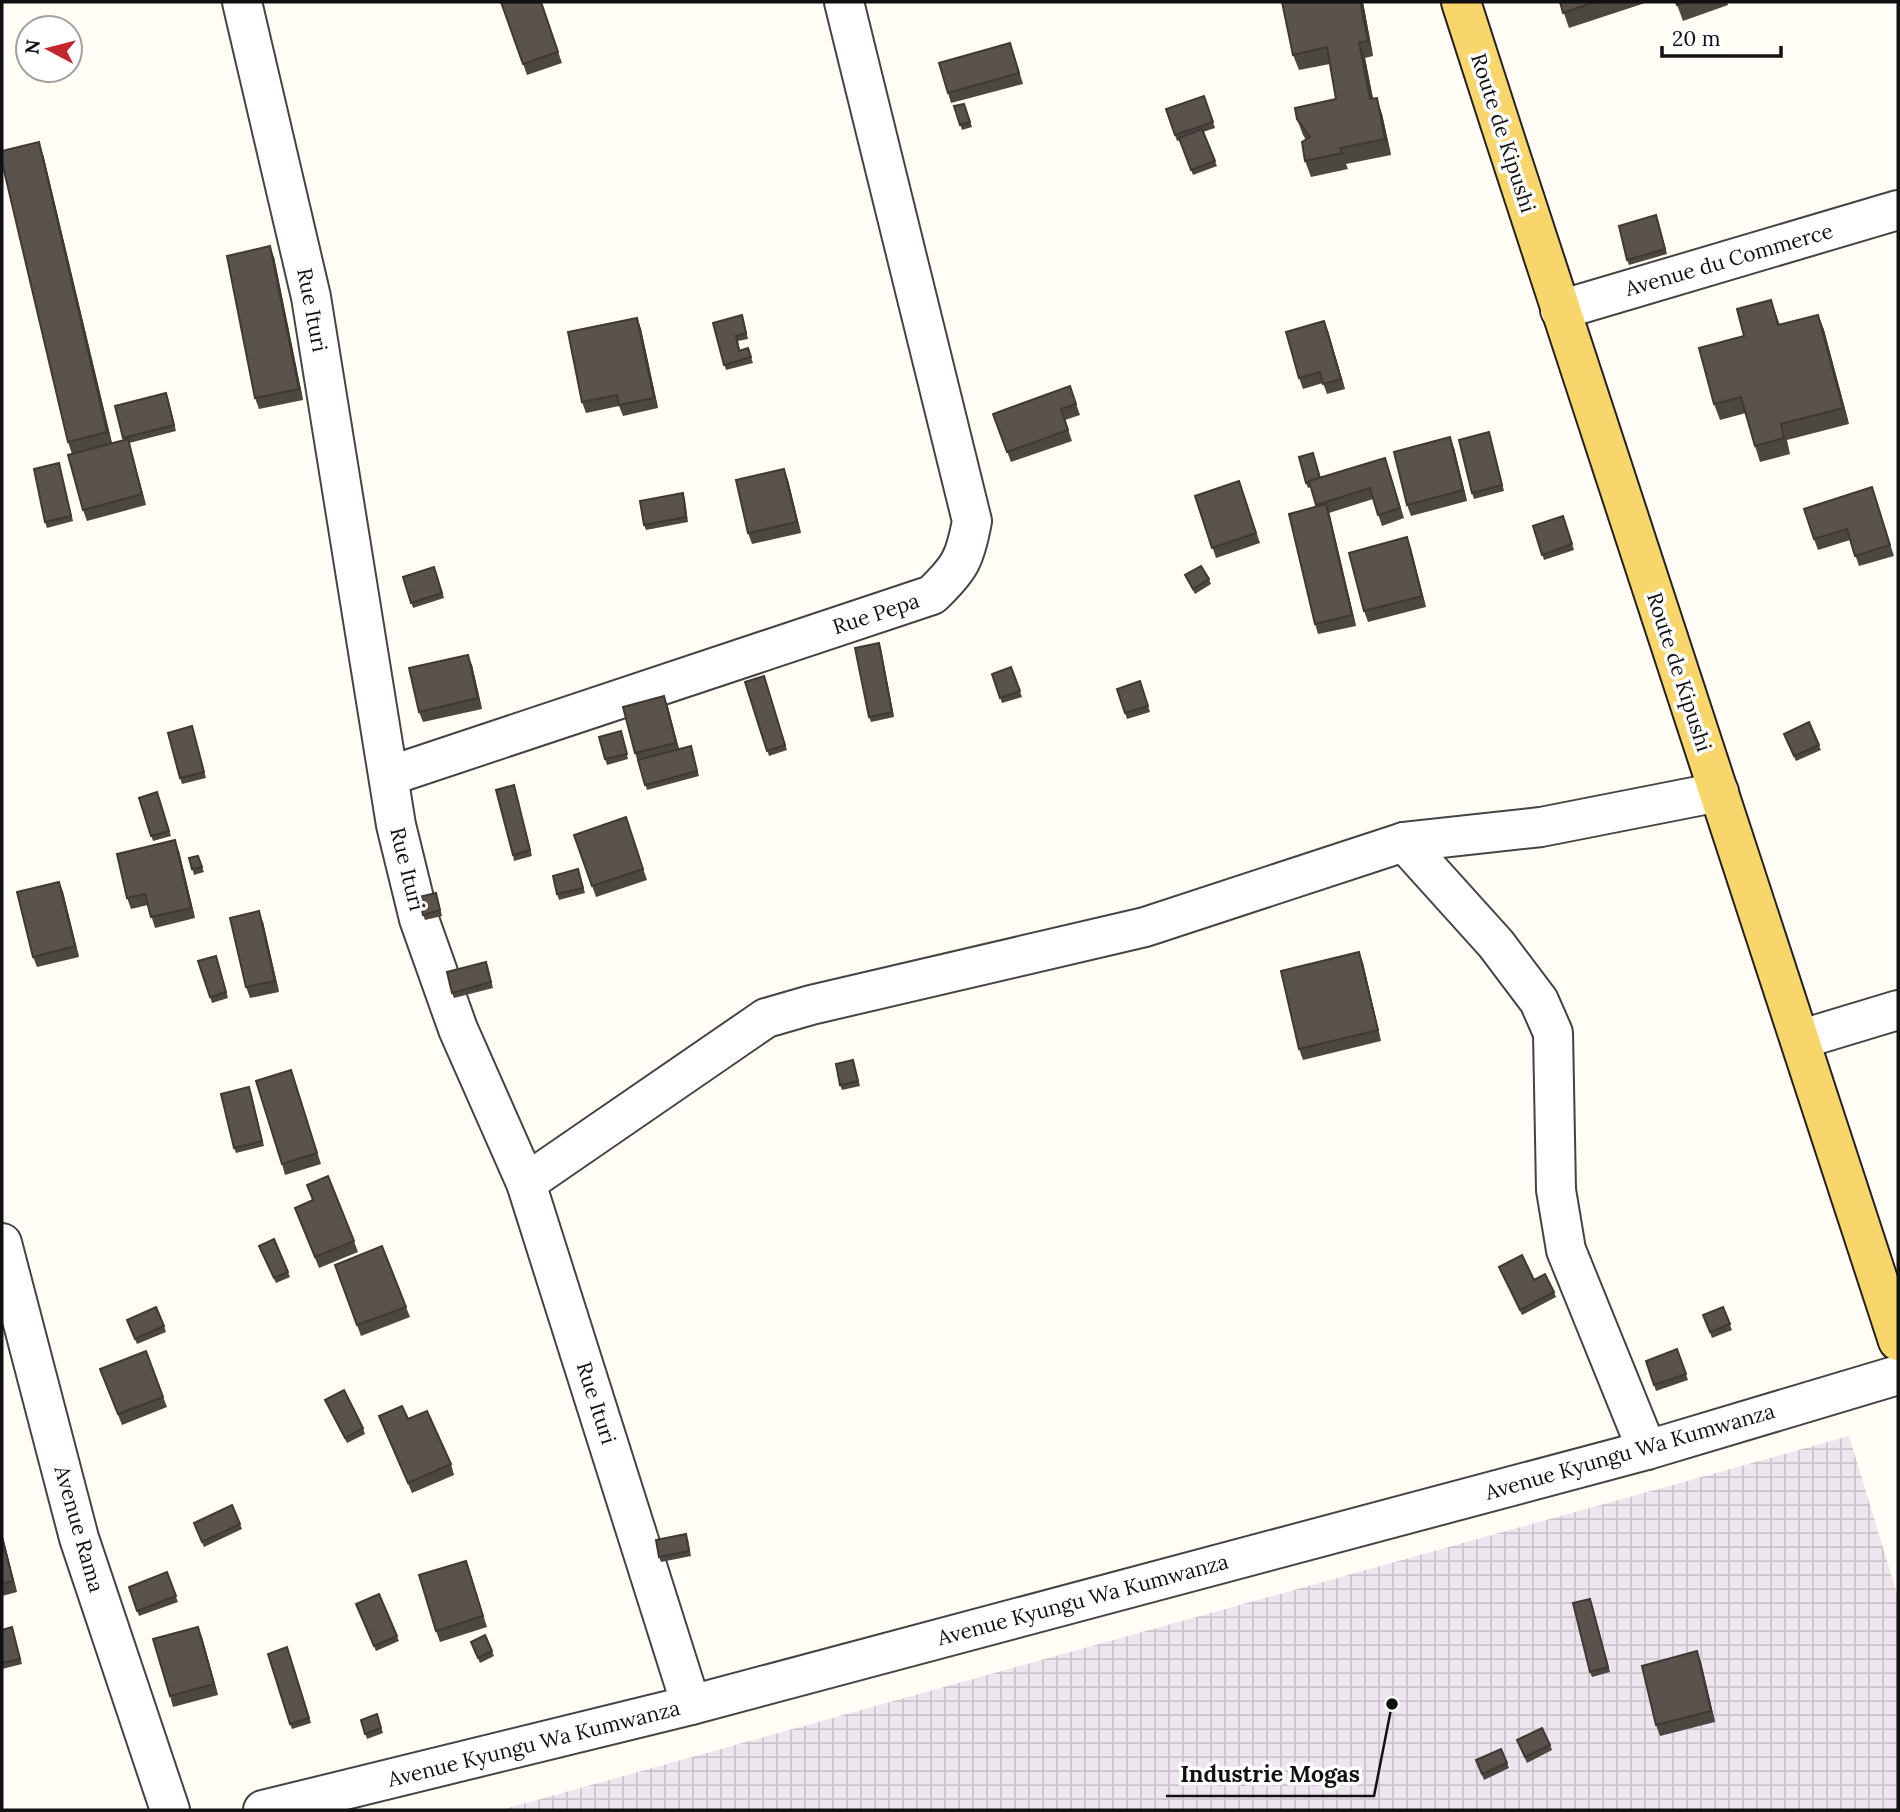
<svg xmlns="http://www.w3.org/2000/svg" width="1900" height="1812" font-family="Lora,serif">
<defs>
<pattern id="industrial-grid" width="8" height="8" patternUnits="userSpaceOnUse" patternTransform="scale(1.75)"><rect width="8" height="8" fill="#eee6ef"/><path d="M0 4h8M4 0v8" fill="none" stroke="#cbc4cc"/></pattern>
</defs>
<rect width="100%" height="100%" fill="#fffdf5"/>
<polygon fill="url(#industrial-grid)" points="1849,1436 1898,1597 1898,1810 501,1810"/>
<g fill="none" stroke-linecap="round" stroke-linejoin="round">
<defs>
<g id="minor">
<polyline points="242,2 311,297 396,825 419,919 458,1029 526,1183 691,1705"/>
<polyline points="1560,310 1898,210"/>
<path d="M389,776L932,595C960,568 965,559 972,521L844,2"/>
<polyline points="1404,842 1496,944 1539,1001 1553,1033 1556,1190 1566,1250 1647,1450"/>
<polyline points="1802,1039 1898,1010"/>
<polyline points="526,1183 766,1018 811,1005 1145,927 1404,842 1541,827 1719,792"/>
<polyline points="2,1243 79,1538 170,1810"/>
<polyline points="263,1810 691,1705 1647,1450 1898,1375"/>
</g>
<path id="major" d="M1461,2C1604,449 1756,893 1898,1341"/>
</defs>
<use href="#minor" stroke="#444" stroke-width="42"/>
<use href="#major" stroke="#222" stroke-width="42"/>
<use href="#minor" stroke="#fff" stroke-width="38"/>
<use href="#major" stroke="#f9d66b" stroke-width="38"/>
</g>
<g fill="#4d4742">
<polygon points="501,2 541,2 562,63 527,75"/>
<polygon points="1282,2 1363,2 1373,56 1365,58 1373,98 1382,114 1391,155 1346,164 1348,169 1311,177 1305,161 1306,140 1303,135 1297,119 1336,99 1330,64 1299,70 1293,55"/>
<polygon points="1560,2 1644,2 1645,3 1569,28"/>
<polygon points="1676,2 1727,2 1728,5 1683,21"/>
<polygon points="1014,54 1023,84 951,103 948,93"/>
<polygon points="1204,96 1215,128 1203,132 1217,166 1193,175 1180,140 1177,141 1166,109"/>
<polygon points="964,104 972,127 962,130 954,106"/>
<polygon points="39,142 44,158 112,443 124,440 115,406 168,398 176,431 129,443 146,505 87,521 83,510 72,454 68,442"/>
<polygon points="1658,220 1667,254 1629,265 1627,260"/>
<polygon points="274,257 303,400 259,409 255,398"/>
<polygon points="1771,300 1780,325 1818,315 1824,330 1849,424 1787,440 1790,454 1760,462 1755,446 1746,413 1720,420 1714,404 1744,336"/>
<polygon points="637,318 641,329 658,408 623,416 619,406 586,413 582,402"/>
<polygon points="744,321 748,339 738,341 740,350 748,348 753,363 726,370 713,323"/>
<polygon points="1328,331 1345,389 1327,394 1323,383 1303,389 1299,378"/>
<polygon points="1070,386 1080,415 1065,420 1072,441 1011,462 993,414"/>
<polygon points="1491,438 1504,491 1474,499 1472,493"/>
<polygon points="1454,448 1467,501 1411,516 1407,505"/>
<polygon points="59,463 73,521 47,528 45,522"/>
<polygon points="784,469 788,480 801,533 752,544 748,533"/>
<polygon points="1389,469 1404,518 1382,526 1373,499 1329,513 1356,626 1318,634 1315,624 1317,507 1311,487 1308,488 1306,483 1320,478"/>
<polygon points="1239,481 1260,543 1216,558 1195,496"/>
<polygon points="1872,487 1894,556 1859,566 1850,540 1818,550 1814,539"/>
<polygon points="683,493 685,499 688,522 646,530 644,525"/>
<polygon points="1563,516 1574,550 1544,560 1533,526"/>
<polygon points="1407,537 1426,607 1368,622 1364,611"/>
<polygon points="434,567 444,598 413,608 403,577"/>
<polygon points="1185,575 1209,579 1211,584 1195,594"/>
<polygon points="879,643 894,717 871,722 869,717"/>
<polygon points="472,665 482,709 423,722 419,712"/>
<polygon points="1011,667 1022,697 1002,703 992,674"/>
<polygon points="764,676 787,750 769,756 745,682"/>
<polygon points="1140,681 1150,712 1127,719 1117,689"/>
<polygon points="668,707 679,749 691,746 699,776 647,790 635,753"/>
<polygon points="1809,722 1821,750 1796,761 1786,740"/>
<polygon points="192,726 206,778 182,784 180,778"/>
<polygon points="621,731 628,759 607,765 605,759"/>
<polygon points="514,785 532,856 514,861 513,855"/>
<polygon points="157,792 171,836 153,841 139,798"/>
<polygon points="626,817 647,880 596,897 574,835"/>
<polygon points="179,851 195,918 155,928 148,905 131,909 127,898"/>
<polygon points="198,856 204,872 194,875 189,858"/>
<polygon points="578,869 585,893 559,900 557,894"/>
<polygon points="59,882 63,892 79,957 37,967 33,957"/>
<polygon points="438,899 442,916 425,920 423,915"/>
<polygon points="263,922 279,992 250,998 246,987"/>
<polygon points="1359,952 1363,963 1381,1041 1303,1060 1299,1049"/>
<polygon points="216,956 228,998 212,1003 198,961"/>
<polygon points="488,968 493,988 454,998 452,993"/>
<polygon points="853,1060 860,1086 842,1090 840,1085"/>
<polygon points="295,1081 321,1164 285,1175 282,1164"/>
<polygon points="251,1092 264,1146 236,1153 234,1148"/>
<polygon points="313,1200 354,1241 358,1252 319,1268 295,1208"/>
<polygon points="382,1246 410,1317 361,1336 335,1265"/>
<polygon points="261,1251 288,1272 290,1277 276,1283"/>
<polygon points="1499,1267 1534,1280 1554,1292 1556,1297 1522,1315"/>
<polygon points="1723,1307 1732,1330 1712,1338 1703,1315"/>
<polygon points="127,1320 164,1326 166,1332 137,1344"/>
<polygon points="1677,1349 1688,1380 1656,1391 1646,1361"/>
<polygon points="146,1351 167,1407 122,1425 100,1369"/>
<polygon points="325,1400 363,1428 365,1434 347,1443"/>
<polygon points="379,1416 451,1464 454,1475 412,1493"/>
<polygon points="232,1505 242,1529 204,1547 196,1529"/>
<polygon points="2,1535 17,1592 2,1596"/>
<polygon points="688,1539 691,1556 661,1562 659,1557"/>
<polygon points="167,1572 178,1602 139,1616 129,1587"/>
<polygon points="470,1572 487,1627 440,1642 436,1631"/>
<polygon points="379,1594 399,1641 376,1651 356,1604"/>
<polygon points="1592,1604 1610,1672 1592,1677 1590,1672"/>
<polygon points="12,1627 22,1664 2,1669 2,1630"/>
<polygon points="202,1637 218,1695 173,1707 170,1696"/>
<polygon points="471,1642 492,1651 494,1656 480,1663"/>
<polygon points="287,1647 311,1723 292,1729 290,1724"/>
<polygon points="1697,1651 1701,1662 1715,1722 1660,1736 1656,1725"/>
<polygon points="377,1714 383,1733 367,1739 361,1720"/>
<polygon points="1517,1740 1550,1745 1552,1750 1527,1763"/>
<polygon points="1501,1749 1509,1768 1484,1780 1476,1760"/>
</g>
<g fill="#3f3936">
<polygon points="1360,2 1363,2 1373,56 1368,41"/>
<polygon points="1359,42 1365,58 1376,115 1370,99"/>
<polygon points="1377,98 1382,114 1391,155 1385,139"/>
<polygon points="39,142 44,158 113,448 107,432"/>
<polygon points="270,246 274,257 303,400 299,389"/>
<polygon points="1818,315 1824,330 1849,424 1843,408"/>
<polygon points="637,318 641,329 658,408 654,398"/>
<polygon points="1324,321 1328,331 1345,389 1341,379"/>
<polygon points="1450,437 1454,448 1467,501 1463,490"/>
<polygon points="128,439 146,505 142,494"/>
<polygon points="784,469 788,480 801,533 797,522"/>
<polygon points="1326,504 1330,515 1356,626 1352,615"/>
<polygon points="1407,537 1411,548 1426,607 1422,596"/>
<polygon points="879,643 881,648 894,717 892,712"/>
<polygon points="468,655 472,665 482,709 478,698"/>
<polygon points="664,696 668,707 680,753 676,743"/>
<polygon points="175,840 179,851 195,918 191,908"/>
<polygon points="59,882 63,892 79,957 75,946"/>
<polygon points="259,911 263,922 279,992 275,981"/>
<polygon points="1359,952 1363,963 1381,1041 1378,1030"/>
<polygon points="2,1535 4,1541 17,1592 13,1581"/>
<polygon points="198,1627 202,1637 218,1695 214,1684"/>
<polygon points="1697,1651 1701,1662 1715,1722 1711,1711"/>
</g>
<g fill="#5a524d" stroke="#3f3936" stroke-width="2">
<polygon points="501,2 541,2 558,52 523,64"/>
<polygon points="1282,2 1360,2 1368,41 1359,42 1370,99 1377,98 1385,139 1340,148 1342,153 1305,161 1302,142 1310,137 1297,119 1295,108 1336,99 1327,47 1293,55"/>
<polygon points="1560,2 1595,2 1563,13"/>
<polygon points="1676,2 1686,2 1677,5"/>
<polygon points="1010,43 1019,73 948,93 939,63"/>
<polygon points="1204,96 1213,122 1175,135 1166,109"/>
<polygon points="964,104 970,122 960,125 954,106"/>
<polygon points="1202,129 1215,161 1191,170 1179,138"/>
<polygon points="39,142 107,432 68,442 2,162 2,151"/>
<polygon points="1656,215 1665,249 1627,260 1619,226"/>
<polygon points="270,246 299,389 255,398 227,256"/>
<polygon points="1771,300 1778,325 1818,315 1843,408 1781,424 1784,438 1755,446 1741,397 1714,404 1699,348 1744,336 1737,309"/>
<polygon points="742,315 746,333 736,336 739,351 748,348 751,357 724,365 713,323"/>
<polygon points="637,318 654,398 619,405 617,395 582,402 568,332"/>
<polygon points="1324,321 1341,379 1323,384 1320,372 1299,378 1286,332"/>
<polygon points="1070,386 1076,404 1061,409 1068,430 1007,452 993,414"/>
<polygon points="166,393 174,425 123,438 115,406"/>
<polygon points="1489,432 1502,485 1472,493 1459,440"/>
<polygon points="1450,437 1463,490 1407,505 1394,452"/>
<polygon points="128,439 142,494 83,510 68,455"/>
<polygon points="1313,453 1320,478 1306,483 1299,457"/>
<polygon points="1385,458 1400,508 1378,515 1370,488 1316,505 1309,481"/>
<polygon points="59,463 71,516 45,522 34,469"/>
<polygon points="784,469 797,522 748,533 736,480"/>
<polygon points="1239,481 1256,533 1212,548 1195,496"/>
<polygon points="1872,487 1890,545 1855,556 1847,529 1814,539 1804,509"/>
<polygon points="683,493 686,517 644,525 640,501"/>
<polygon points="1326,504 1352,615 1315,624 1289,514"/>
<polygon points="1563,516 1572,544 1542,555 1533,526"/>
<polygon points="1407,537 1422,596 1364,611 1349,553"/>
<polygon points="1201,566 1209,579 1193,589 1185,575"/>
<polygon points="434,567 442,593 411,603 403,577"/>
<polygon points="879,643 892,712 869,717 855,648"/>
<polygon points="468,655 478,698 419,712 409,668"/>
<polygon points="1011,667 1020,691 1000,698 992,674"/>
<polygon points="764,676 785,745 767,751 745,682"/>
<polygon points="1140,681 1148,706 1125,713 1117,689"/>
<polygon points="664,696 676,743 635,753 623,707"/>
<polygon points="1809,722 1819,745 1794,756 1784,734"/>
<polygon points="192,726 204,772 180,778 168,733"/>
<polygon points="621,731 627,754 605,759 599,737"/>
<polygon points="691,746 697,771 645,785 638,760"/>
<polygon points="514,785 530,850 513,855 496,790"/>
<polygon points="157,792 169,831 151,836 139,798"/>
<polygon points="626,817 643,869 592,886 574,835"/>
<polygon points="175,840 191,908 151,917 145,894 127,898 117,854"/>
<polygon points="198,856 202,867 192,869 189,858"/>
<polygon points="578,869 583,888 557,894 553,876"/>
<polygon points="59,882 75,946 33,957 17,892"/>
<polygon points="436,893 440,910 423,915 419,897"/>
<polygon points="259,911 275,981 246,987 230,918"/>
<polygon points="1359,952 1378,1030 1299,1049 1281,971"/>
<polygon points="216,956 226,992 210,997 198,961"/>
<polygon points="486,962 491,982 452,993 447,972"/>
<polygon points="853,1060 858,1081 840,1085 836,1064"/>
<polygon points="291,1070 317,1153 282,1164 256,1081"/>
<polygon points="249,1087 262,1141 234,1148 221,1094"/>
<polygon points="328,1176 354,1241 315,1257 295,1208 313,1200 307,1185"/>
<polygon points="274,1239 288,1272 274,1278 259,1246"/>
<polygon points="382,1246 406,1307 357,1325 335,1265"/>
<polygon points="1522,1255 1534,1280 1545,1274 1554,1292 1520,1310 1499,1267"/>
<polygon points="156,1307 164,1326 135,1339 127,1320"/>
<polygon points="1723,1307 1730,1324 1710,1332 1703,1315"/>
<polygon points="1677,1349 1686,1374 1654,1385 1646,1361"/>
<polygon points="146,1351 163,1397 118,1414 100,1369"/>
<polygon points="344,1390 363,1428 345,1438 325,1400"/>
<polygon points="402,1406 408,1419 427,1411 451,1464 408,1483 379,1416"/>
<polygon points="232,1505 240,1524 202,1542 194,1523"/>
<polygon points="686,1534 689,1551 659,1557 656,1540"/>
<polygon points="2,1537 13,1581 2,1584"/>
<polygon points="466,1561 483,1616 436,1631 419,1575"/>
<polygon points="167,1572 176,1596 137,1611 129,1587"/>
<polygon points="379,1594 397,1636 374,1646 356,1604"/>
<polygon points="1590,1599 1608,1667 1590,1672 1573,1603"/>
<polygon points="12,1627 20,1659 2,1663 2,1630"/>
<polygon points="198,1627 214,1684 170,1696 153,1639"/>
<polygon points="485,1635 492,1651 478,1658 471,1642"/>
<polygon points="287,1647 309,1718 290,1724 268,1654"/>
<polygon points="1697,1651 1711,1711 1656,1725 1642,1666"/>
<polygon points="377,1714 381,1728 365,1734 361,1720"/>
<polygon points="1542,1728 1550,1745 1525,1757 1517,1740"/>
<polygon points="1501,1749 1507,1763 1482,1774 1476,1760"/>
</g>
<g text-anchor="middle" stroke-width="7" stroke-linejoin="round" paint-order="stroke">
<g font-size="21" fill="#111" stroke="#fff">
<text transform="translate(1503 133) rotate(72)" y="7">Route de Kipushi</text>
<text transform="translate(1729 260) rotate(-16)" y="7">Avenue du Commerce</text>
<text transform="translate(312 310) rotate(79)" y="7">Rue Ituri</text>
<text transform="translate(876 614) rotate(-18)" y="7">Rue Pepa</text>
<text transform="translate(1679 672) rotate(72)" y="7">Route de Kipushi</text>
<text transform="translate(407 869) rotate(76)" y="7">Rue Ituri</text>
<text transform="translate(596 1403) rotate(72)" y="7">Rue Ituri</text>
<text transform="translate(1630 1452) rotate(-16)" y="7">Avenue Kyungu Wa Kumwanza</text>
<text transform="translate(79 1529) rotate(74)" y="7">Avenue Rama</text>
<text transform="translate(1083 1600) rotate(-15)" y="7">Avenue Kyungu Wa Kumwanza</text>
<text transform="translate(534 1744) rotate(-14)" y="7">Avenue Kyungu Wa Kumwanza</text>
</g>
</g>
<path fill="none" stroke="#111" stroke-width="2.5" d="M1392 1704L1374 1796H1166"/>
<circle fill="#111" stroke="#fff" stroke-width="2.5" cx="1392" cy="1704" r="7"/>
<g font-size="23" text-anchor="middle" font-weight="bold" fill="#111" stroke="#fff" stroke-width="7" stroke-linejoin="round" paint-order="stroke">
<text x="1270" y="1782">Industrie Mogas</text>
</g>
<rect width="1900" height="1812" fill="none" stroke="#111111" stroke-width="7"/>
<g transform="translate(49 49) rotate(277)"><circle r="33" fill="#ffffff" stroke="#a0a0a0" stroke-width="2"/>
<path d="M0-5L12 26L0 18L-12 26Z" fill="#c4262e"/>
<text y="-10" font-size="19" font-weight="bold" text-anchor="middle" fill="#111111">N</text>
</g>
<path d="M1662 46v10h119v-10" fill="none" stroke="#111111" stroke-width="3.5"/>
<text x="1672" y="46" font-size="21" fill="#111111" stroke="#ffffff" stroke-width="5" paint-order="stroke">20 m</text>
</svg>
